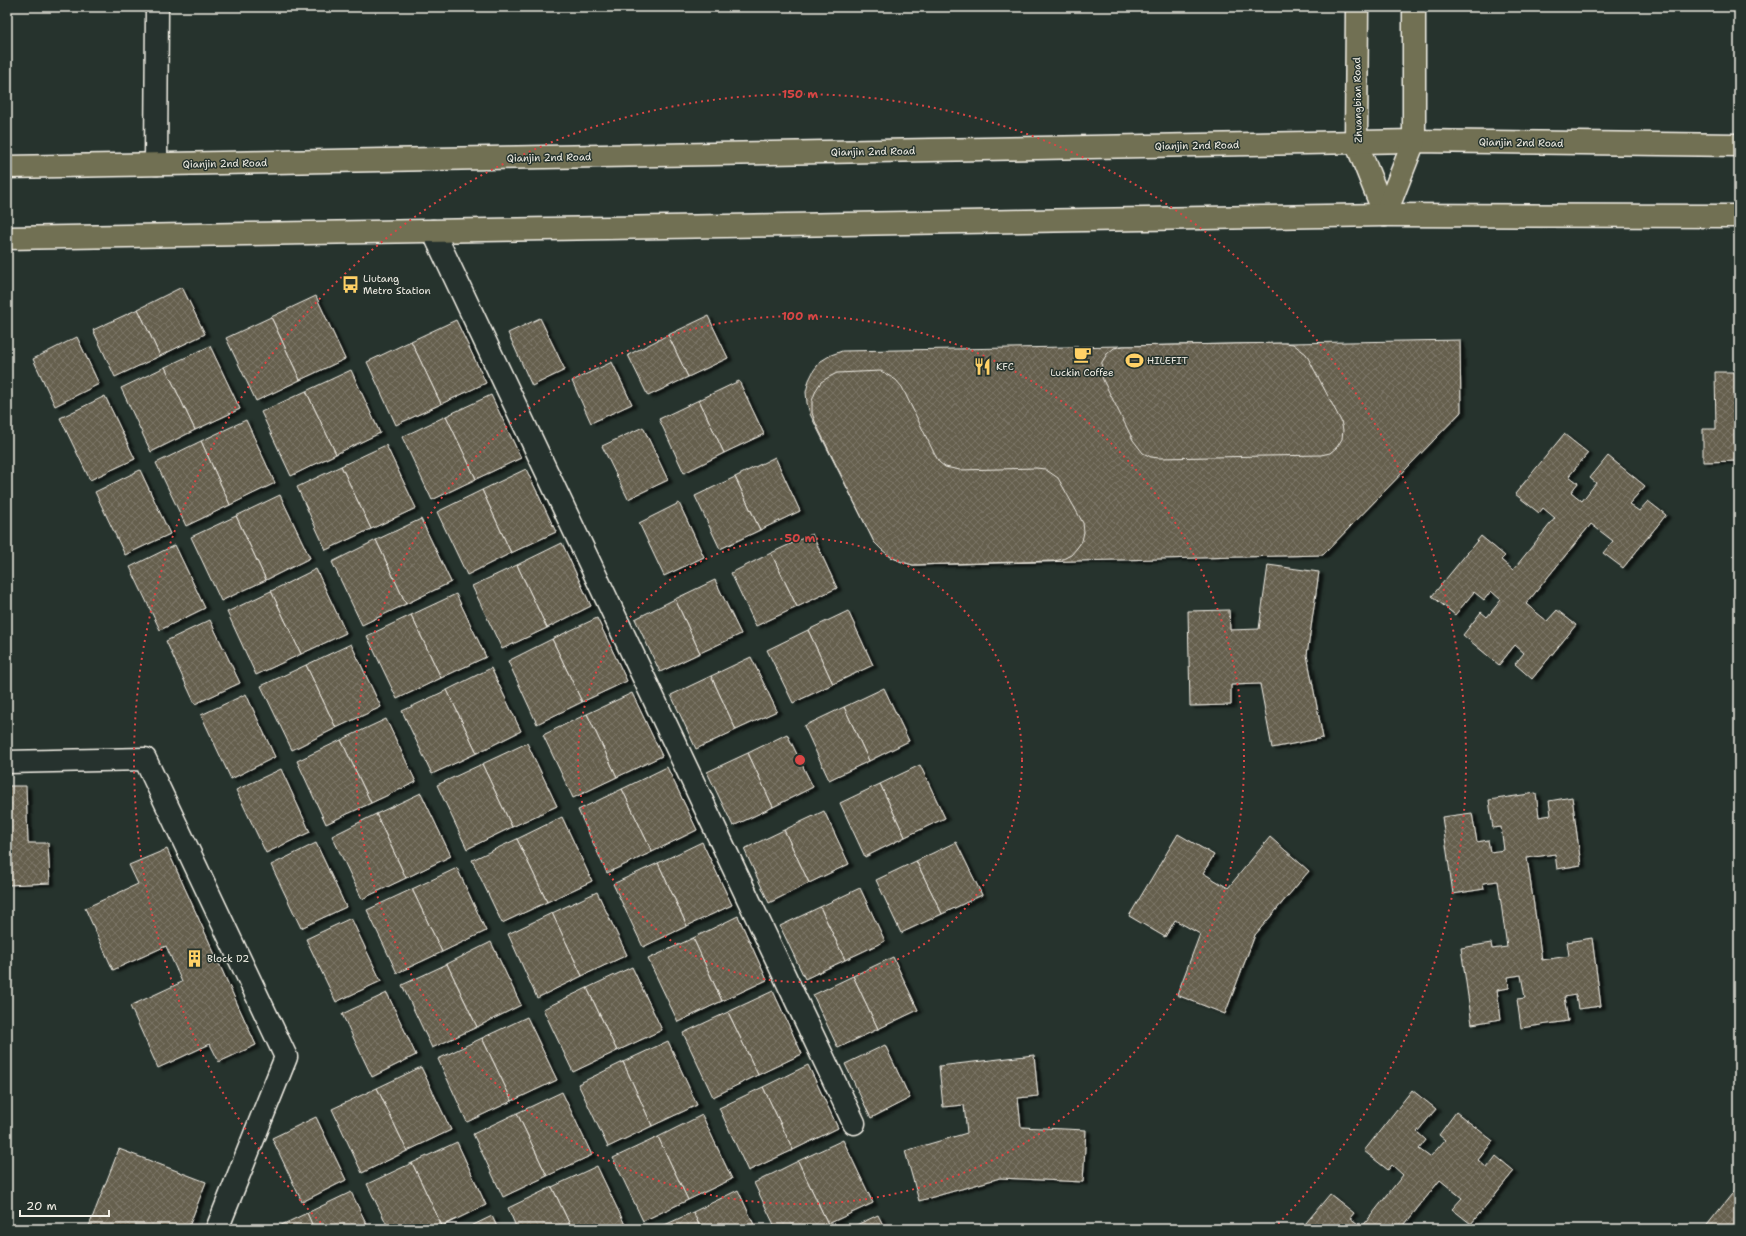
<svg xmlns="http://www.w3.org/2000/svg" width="1746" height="1236" font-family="'Shantell Sans',sans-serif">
<defs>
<pattern id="building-cross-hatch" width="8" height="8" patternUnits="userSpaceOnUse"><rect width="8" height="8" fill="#655f4e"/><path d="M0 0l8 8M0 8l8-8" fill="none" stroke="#7c7668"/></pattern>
<filter id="shadow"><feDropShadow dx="4.5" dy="2.5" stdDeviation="1" flood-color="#0009"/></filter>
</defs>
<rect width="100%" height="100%" fill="#26332d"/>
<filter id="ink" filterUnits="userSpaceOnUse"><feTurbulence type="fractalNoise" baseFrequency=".025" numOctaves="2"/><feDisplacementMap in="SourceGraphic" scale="8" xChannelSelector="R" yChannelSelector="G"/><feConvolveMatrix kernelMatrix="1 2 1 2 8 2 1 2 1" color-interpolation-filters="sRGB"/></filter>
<g filter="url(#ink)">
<g fill="url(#building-cross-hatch)" stroke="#f4f1e8" filter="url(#shadow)">
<polygon points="182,287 205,334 160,356 138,309"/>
<polygon points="316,296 345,359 300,380 271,317"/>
<polygon points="138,309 160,356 115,377 93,330"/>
<polygon points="708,316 728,358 688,377 668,335"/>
<polygon points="271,317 300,380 256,401 226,338"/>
<polygon points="540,318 565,370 532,386 508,333"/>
<polygon points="456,320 486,383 441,404 411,341"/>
<polygon points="668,335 688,377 648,396 628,355"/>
<polygon points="77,337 99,384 55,406 33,359"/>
<polygon points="1460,340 1461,412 1323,555 913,565 902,562 891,557 874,542 810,414 807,403 806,392 809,380 814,370 821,361 831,355 842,351"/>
<polygon points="411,341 441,404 396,425 367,362"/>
<polygon points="1285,343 1293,344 1306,354 1341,421 1343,430 1342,439 1337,447 1330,453 1321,455 1159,458 1151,457 1143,453 1133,440 1103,380 1101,371 1102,362 1107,354 1114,348 1123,346"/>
<polygon points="210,346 240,409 195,430 165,367"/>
<polygon points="612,362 632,404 591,423 572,381"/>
<polygon points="165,367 195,430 151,452 121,388"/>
<polygon points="351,370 380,433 336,454 306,391"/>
<polygon points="881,371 896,380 902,387 935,455 939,462 945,467 960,470 1036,468 1045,469 1058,478 1083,523 1084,532 1082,541 1077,548 1071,555 1063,559 1054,561 913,565 902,562 891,557 882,550 874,542 816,424 812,413 812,401 816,390 821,382 829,377 837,373"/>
<polygon points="1715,372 1739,372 1739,461 1703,462 1703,429 1716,429"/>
<polygon points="739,381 764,434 724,453 699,400"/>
<polygon points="306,391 336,454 291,476 261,412"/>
<polygon points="491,395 521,458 476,479 446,416"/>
<polygon points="105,396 135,459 90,480 60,418"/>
<polygon points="699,400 724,453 684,473 659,419"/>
<polygon points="446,416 476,479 432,500 402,437"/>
<polygon points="246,420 275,483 230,505 201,441"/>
<polygon points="643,427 668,480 628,499 602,446"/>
<polygon points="1564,434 1588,453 1569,476 1578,483 1571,492 1582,501 1596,483 1590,478 1608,456 1645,486 1629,504 1639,511 1648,501 1666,515 1623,568 1603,553 1613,541 1591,524 1526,604 1547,621 1557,610 1576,625 1532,679 1515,664 1524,653 1515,645 1499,665 1463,635 1481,612 1487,617 1501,600 1491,591 1484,600 1474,592 1455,615 1432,596 1481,536 1505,556 1501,560 1513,570 1555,518 1543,508 1539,513 1515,494"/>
<polygon points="201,441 230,505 186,526 156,463"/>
<polygon points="386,445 416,508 371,529 341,466"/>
<polygon points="775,457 800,511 760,530 735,477"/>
<polygon points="341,466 371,529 326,550 297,487"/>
<polygon points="526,469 556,532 511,553 482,490"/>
<polygon points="140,470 170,534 125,555 95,492"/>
<polygon points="735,477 760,530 720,549 695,496"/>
<polygon points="482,490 511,553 467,575 437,512"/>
<polygon points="280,495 310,558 266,580 236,516"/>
<polygon points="679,503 704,557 664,576 639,523"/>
<polygon points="236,516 266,580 221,601 191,537"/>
<polygon points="421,519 451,582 406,604 376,540"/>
<polygon points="812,534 837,588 797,607 771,553"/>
<polygon points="376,540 406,604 362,625 332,562"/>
<polygon points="562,543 591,606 547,628 517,565"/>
<polygon points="175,545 205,608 160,630 130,567"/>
<polygon points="771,553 797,607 756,626 731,573"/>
<polygon points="517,565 547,628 502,649 472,586"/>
<polygon points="1268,565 1319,572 1307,655 1323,738 1272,748 1260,684 1231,685 1231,705 1190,706 1188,611 1229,610 1230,630 1259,629"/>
<polygon points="316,569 346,633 301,654 271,591"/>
<polygon points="715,580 741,634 700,653 675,599"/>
<polygon points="271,591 301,654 256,675 227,612"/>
<polygon points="456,594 486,657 441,678 411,615"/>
<polygon points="675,599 700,653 660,672 635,619"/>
<polygon points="848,611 873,665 833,684 808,630"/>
<polygon points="411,615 441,678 397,699 367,636"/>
<polygon points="597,618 627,681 582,702 552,639"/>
<polygon points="210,620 240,683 195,704 166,641"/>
<polygon points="808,630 833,684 793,703 767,650"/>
<polygon points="552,639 582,702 537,724 508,661"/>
<polygon points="351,644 381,707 336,728 306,665"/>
<polygon points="751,657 777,711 736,730 711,676"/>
<polygon points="306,665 336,728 292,750 261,686"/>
<polygon points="491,668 521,731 477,753 447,690"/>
<polygon points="711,676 736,730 696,749 671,695"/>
<polygon points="884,688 909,741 869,761 844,707"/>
<polygon points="447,690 477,753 432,774 402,711"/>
<polygon points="632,693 662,756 617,777 587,714"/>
<polygon points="246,694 275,757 231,779 201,715"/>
<polygon points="844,707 869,761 829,780 804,726"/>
<polygon points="587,714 617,777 573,798 543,735"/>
<polygon points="386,719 416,782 371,803 341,740"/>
<polygon points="787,734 813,787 773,807 748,753"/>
<polygon points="341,740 371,803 326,824 297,761"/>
<polygon points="527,743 557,806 512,827 482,764"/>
<polygon points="748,753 773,807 733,826 707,772"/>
<polygon points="482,764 512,827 467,849 437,785"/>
<polygon points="920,765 945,818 905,837 880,784"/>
<polygon points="667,767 697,830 652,852 622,789"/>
<polygon points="281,769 310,832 266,853 236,790"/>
<polygon points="880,784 905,837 865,857 840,803"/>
<polygon points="7,786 26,786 28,843 48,843 50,883 7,885"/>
<polygon points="622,789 652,852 607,873 578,810"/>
<polygon points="421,793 451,856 406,878 376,814"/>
<polygon points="1536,793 1539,817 1551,815 1549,801 1572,797 1581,865 1557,869 1555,854 1527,858 1542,960 1569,956 1567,942 1592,938 1601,1006 1578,1009 1576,995 1564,997 1568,1021 1521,1028 1517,999 1525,998 1521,975 1508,977 1509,988 1497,990 1501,1019 1472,1024 1461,948 1491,943 1492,949 1507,947 1498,881 1483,883 1484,889 1453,894 1442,817 1472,813 1477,842 1488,840 1490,852 1504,850 1501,827 1493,828 1489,800"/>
<polygon points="824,811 849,864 809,883 784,830"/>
<polygon points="376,814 406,878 362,899 332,836"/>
<polygon points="562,817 592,881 547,902 517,839"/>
<polygon points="784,830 809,883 769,903 744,849"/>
<polygon points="1178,834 1214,855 1203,873 1228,888 1270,837 1309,871 1255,935 1225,1014 1177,995 1200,934 1175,920 1165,937 1129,916"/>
<polygon points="517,839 547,902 502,923 472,860"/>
<polygon points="702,842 732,905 687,926 658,863"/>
<polygon points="956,842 982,895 942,914 916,861"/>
<polygon points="316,843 346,907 301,928 271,865"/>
<polygon points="167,849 256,1045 219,1062 210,1044 158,1068 130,1006 182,982 166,946 113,970 85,908 138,884 129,865"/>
<polygon points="916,861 942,914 901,933 876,880"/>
<polygon points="658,863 687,926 643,947 613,884"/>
<polygon points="457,868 486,931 442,952 412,889"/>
<polygon points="860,888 885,941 845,960 820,907"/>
<polygon points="412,889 442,952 397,973 367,910"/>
<polygon points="597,892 627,955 582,976 552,913"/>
<polygon points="820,907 845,960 805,979 780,926"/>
<polygon points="552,913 582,976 537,998 508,934"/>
<polygon points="738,916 767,980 722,1001 693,938"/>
<polygon points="351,918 381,981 336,1002 306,939"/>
<polygon points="693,938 722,1001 678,1022 648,959"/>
<polygon points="491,942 521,1005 477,1027 447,964"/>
<polygon points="893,957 918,1010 878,1029 853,976"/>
<polygon points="447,964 477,1027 432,1048 402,985"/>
<polygon points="632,967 662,1030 617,1051 587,988"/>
<polygon points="853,976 878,1029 838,1048 813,995"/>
<polygon points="587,988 617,1051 573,1072 543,1009"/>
<polygon points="773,991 802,1054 758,1075 728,1012"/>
<polygon points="387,993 416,1055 372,1077 342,1014"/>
<polygon points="728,1012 758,1075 713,1097 683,1033"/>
<polygon points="527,1017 557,1080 512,1101 482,1038"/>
<polygon points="482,1038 512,1101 467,1122 438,1059"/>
<polygon points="668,1041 697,1105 652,1126 623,1062"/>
<polygon points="885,1045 910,1098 871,1118 845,1064"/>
<polygon points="1034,1055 1038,1096 1018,1098 1021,1127 1086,1130 1083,1182 1000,1178 919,1201 905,1151 967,1133 964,1105 943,1107 939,1066"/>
<polygon points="623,1062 652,1126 608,1147 578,1084"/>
<polygon points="808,1065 838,1128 793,1150 763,1087"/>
<polygon points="421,1067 451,1130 407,1151 377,1088"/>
<polygon points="763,1087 793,1150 748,1171 719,1108"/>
<polygon points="377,1088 407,1151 362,1173 332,1109"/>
<polygon points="1412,1090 1436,1109 1417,1132 1426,1140 1419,1149 1430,1157 1445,1140 1439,1135 1456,1112 1493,1141 1478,1160 1487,1168 1496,1156 1514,1171 1471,1224 1452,1209 1462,1198 1440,1180 1401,1229 1301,1229 1330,1194 1354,1213 1350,1218 1362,1227 1403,1175 1392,1165 1388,1170 1364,1151"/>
<polygon points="562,1092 592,1155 547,1176 517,1113"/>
<polygon points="517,1113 547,1176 503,1197 473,1134"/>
<polygon points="702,1115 732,1179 688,1200 658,1137"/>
<polygon points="316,1117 346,1180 302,1202 272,1138"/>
<polygon points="658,1137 688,1200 643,1221 613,1158"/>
<polygon points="843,1140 873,1203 828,1224 798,1161"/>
<polygon points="457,1142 486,1205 442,1226 412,1163"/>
<polygon points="119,1149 206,1182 188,1229 98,1229 89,1226"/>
<polygon points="798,1161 828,1224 818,1229 776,1229 754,1183"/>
<polygon points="412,1163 442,1226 435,1229 389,1229 367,1184"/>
<polygon points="597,1166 627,1229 572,1229 552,1187"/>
<polygon points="1739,1185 1739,1229 1704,1229"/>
<polygon points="552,1187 572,1229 517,1229 508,1208"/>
<polygon points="738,1190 756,1229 701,1229 693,1212"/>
<polygon points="351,1192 369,1229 314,1229 307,1213"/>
<polygon points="693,1212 701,1229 656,1229"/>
<polygon points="307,1213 314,1229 273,1229"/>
<polygon points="878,1215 885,1229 848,1229"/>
<polygon points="492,1216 498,1229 465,1229"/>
</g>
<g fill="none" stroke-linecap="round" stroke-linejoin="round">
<defs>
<g id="minor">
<polyline points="156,164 157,7"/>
<polyline points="433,231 854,1123"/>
<polyline points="7,762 145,759 286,1057 217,1229"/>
</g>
<g id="major">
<polyline points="1357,7 1356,142 1385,215"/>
<polyline points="7,167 1414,141 1739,145"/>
<polyline points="1385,215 1414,141 1414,7"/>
<polyline points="7,238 1385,215 1739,216"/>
</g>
</defs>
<use href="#minor" stroke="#f4f1e8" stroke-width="25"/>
<use href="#major" stroke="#f4f1e8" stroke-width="25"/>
<use href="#minor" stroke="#26332d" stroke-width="22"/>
<use href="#major" stroke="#716f52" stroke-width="22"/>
</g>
</g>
<g fill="none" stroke="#da4645" stroke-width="2" stroke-dasharray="2 4">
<circle cx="800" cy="760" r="222"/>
<circle cx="800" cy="760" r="444"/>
<path d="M325 1227A666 666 0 1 1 1275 1227"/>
</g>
<defs>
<symbol id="bus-bare" viewBox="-9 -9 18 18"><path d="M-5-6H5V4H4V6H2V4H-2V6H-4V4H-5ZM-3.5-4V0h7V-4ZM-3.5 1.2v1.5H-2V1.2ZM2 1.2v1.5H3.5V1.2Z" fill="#ffd166" stroke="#26332d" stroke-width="2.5" paint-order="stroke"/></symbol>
<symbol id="cafe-bare" viewBox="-9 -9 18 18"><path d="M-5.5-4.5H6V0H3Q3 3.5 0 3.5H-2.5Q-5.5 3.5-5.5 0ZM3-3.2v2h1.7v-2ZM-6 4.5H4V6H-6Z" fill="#ffd166" stroke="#26332d" stroke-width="2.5" paint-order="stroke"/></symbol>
<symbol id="stadium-bare" viewBox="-9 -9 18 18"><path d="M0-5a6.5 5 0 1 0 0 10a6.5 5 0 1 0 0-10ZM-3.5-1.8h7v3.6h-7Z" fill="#ffd166" stroke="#26332d" stroke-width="2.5" paint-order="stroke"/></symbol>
<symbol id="restaurant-bare" viewBox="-9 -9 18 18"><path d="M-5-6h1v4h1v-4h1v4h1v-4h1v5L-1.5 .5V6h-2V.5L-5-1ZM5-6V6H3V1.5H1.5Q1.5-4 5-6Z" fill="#ffd166" stroke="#26332d" stroke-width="2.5" paint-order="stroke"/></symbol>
<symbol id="building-bare" viewBox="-9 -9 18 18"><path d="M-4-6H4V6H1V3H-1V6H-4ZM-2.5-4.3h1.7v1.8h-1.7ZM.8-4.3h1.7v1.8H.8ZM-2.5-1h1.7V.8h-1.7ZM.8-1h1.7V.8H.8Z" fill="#ffd166" stroke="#26332d" stroke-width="2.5" paint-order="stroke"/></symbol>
</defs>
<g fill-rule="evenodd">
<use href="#bus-bare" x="338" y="272" width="25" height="25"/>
<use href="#cafe-bare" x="1070" y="342" width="25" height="25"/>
<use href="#stadium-bare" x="1122" y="348" width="25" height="25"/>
<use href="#restaurant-bare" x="970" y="354" width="25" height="25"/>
<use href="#building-bare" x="182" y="946" width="25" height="25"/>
</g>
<g text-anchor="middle" stroke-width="3" stroke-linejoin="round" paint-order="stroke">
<g font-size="10" fill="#f4f1e8" stroke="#26332d">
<text transform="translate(1357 100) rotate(-91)" y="4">Zhuangbian Road</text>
<text transform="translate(1521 142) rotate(1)" y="4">Qianjin 2nd Road</text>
<text transform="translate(1197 145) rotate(-1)" y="4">Qianjin 2nd Road</text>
<text transform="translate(873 151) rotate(-1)" y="4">Qianjin 2nd Road</text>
<text transform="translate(549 157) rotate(-1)" y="4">Qianjin 2nd Road</text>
<text transform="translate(225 163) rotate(-1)" y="4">Qianjin 2nd Road</text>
</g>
<g font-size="10" fill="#f4f1e8" stroke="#26332d" text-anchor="start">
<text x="363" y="282">Liutang<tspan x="363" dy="12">Metro Station</tspan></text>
<text x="1147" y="364">HILEFIT</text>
<text x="996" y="370">KFC</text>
<text x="1082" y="376" text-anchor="middle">Luckin Coffee</text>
<text x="207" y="962">Block D2</text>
</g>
</g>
<circle cx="800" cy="760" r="6" fill="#da4645" stroke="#26332d" stroke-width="2"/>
<g font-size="12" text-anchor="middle" font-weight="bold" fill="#da4645" stroke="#26332d" stroke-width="3" stroke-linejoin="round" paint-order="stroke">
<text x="800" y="98">150 m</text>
<text x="800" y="320">100 m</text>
<text x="800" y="542">50 m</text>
</g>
<rect width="1746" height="1236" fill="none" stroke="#26332d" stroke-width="24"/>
<rect x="12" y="12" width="1722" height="1212" fill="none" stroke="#f4f1e8" stroke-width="1.5" filter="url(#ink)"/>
<path d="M20 1210v6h89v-6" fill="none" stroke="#f4f1e8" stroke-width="2"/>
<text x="26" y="1210" font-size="12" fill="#f4f1e8" stroke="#26332d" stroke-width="3" paint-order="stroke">20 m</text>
</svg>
